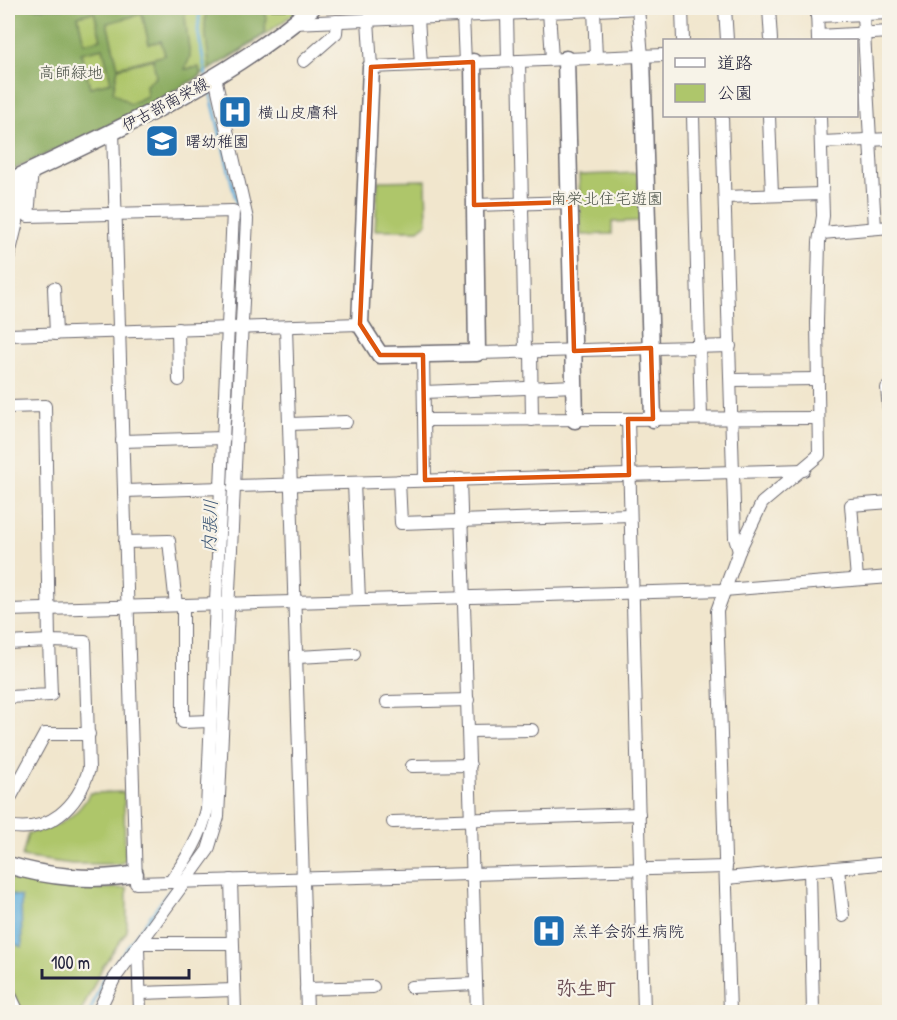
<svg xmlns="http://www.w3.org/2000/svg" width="897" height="1020" font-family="'Patrick Hand','Klee One',sans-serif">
<rect width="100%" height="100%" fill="#f7f3e8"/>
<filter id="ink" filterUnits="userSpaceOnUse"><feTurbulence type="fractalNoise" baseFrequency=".0167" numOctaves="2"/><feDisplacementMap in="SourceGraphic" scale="12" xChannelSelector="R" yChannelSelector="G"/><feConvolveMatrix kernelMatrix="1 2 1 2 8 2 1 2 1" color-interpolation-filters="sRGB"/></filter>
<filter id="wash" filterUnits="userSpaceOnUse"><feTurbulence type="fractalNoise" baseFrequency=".008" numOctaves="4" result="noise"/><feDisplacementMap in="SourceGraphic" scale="24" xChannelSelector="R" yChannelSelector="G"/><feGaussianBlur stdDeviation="1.35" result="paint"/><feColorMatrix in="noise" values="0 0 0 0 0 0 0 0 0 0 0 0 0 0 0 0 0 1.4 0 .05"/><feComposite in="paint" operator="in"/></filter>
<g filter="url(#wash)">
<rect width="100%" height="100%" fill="#f1e6cd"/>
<g fill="#aec66b" stroke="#687453" stroke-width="1.5">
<polygon points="8,8 302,8 240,52 136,112 8,172"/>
<polygon points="638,173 640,221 612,222 612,234 581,235 579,175"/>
<polygon points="426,180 427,223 419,230 375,230 378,181"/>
<path d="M124,792L125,860L120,864H72L22,857L28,833C55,830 77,817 90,793Z"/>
<polygon points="8,879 73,889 127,888 127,931 103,966 81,1012 22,1012 8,982"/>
</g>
<g fill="#8aab5f" stroke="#56664d" stroke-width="1.5" fill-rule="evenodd">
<path d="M8,8H184L190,57L185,69L199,67L201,76L136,112L8,172ZM94,12L101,39L84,43L78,16ZM142,14L149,44L161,41L165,55L118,67L107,23ZM103,48L111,82L90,87L81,53ZM153,59L156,77L146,85L147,96L130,104L113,92L118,68Z"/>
<polygon points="206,8 266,13 265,34 210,70 205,27"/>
</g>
<polygon fill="#64b0dd" stroke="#43698c" stroke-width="1.5" points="8,894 21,897 22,947 12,943 8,945"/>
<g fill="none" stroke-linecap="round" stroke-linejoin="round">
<g stroke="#64b0dd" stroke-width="3">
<polyline points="200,8 198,31 206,75"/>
<polyline points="209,87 238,209"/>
<polyline points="237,239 240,231 239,216"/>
<polyline points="219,679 222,608"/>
<polyline points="90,1012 102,981 174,885"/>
</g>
</g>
</g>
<g filter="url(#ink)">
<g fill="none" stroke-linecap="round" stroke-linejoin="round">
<defs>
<g id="street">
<polyline points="638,8 642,57"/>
<polyline points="682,8 683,40"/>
<polyline points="725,8 727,40"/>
<polyline points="769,8 771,40"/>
<polyline points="817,8 818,40"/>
<polyline points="594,9 596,58"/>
<polyline points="549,11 552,59"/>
<polyline points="507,14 508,61"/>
<polyline points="863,15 875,228"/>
<polyline points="463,16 465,63"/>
<polyline points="817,16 890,13"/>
<polyline points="418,18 421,65"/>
<polyline points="368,20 371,67 664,55"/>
<polyline points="294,23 642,8"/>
<polyline points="818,36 890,32"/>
<polyline points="304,61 336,33 337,21"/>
<polyline points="519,61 525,352"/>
<polyline points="693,116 701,418"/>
<polyline points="722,116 735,538 739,551"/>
<polyline points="769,116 772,195"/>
<polyline points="113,131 136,883 726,867"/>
<polyline points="821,142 890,139"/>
<path d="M32,170L28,216L233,211L207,809C201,837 187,858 171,881"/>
<polyline points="725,197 822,194"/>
<polyline points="474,205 570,202"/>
<polyline points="822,233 890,227"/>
<polyline points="8,259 17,222 20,176"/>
<polyline points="54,288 56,334"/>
<polyline points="286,327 307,1012"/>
<polyline points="178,329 179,380"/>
<polyline points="8,335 360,324"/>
<polyline points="531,352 532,420"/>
<polyline points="477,353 730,346"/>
<polyline points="423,355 425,480"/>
<polyline points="731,380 817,379"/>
<polyline points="890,388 887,388 890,421"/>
<polyline points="424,392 575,386"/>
<path d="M8,407L45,406L49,641L85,642L89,769C78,807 49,834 8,826"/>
<polyline points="628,419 644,1012"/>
<polyline points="425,420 818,418"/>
<polyline points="290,424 346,422"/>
<polyline points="122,441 224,438"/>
<polyline points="460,479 477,1012"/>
<polyline points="399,481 401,523 630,515"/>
<polyline points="354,483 359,600"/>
<polyline points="235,486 804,470"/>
<polyline points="124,491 222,488"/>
<polyline points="125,542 169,541 176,605"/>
<polyline points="857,579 851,505 890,502"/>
<polyline points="183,605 183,722 210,721"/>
<polyline points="8,610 724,590 890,577"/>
<polyline points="8,643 49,641 51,695 8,697"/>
<polyline points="298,657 354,654"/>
<polyline points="387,702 468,700"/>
<polyline points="469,731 532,730"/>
<polyline points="412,766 470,765"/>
<polyline points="8,802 45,734 89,734"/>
<polyline points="393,822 639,814"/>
<polyline points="838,868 843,916"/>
<polyline points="810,870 813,1012"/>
<polyline points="726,878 890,863"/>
<polyline points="231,880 235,1012"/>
<polyline points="141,943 232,943"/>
<polyline points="138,947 140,1012"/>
<polyline points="411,987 476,984"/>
<polyline points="306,989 373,987"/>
<polyline points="8,991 18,1012"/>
<polyline points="140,993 234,990"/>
<polyline points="98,1012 114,979 208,850 218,817 247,219 215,77"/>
<polyline points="730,1012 717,611 739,551 762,503 819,455 817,322 819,242 823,216 820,116"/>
</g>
<g id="secondary">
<polyline points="642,57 653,419"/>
<polyline points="566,59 575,420"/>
<polyline points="371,67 360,324 380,355 477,353 473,62"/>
<path d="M8,182C113,132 222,84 312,8"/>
<path d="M8,865C47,877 94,882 135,874"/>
</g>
</defs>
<use href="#street" stroke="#6a676e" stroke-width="14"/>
<use href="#secondary" stroke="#6a676e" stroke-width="19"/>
<use href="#street" stroke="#fff" stroke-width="12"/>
<use href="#secondary" stroke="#fff" stroke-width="16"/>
<defs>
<polyline id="rail" points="266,8 367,8"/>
</defs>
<use href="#rail" stroke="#22223b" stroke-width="5"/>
<use href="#rail" stroke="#f7f3e8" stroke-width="3" stroke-dasharray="9" stroke-linecap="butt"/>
</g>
</g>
<path fill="none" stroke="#de560e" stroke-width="4.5" stroke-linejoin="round" d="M473,62L474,205L570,202L574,351L651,348L653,419H628L629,475L425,480L423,355H380L360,324L371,67Z"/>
<defs>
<symbol id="hospital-square" viewBox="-11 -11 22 22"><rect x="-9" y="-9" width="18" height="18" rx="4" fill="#1f6fb2" stroke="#f7f3e8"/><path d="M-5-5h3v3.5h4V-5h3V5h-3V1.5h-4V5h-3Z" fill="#fff"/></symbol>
<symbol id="school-square" viewBox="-11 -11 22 22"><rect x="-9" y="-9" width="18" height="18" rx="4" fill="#1f6fb2" stroke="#f7f3e8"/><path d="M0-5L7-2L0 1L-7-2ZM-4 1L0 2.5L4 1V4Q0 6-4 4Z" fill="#fff"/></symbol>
</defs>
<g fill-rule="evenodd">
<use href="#hospital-square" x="216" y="93" width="38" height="38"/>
<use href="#school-square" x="143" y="122" width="38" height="38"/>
<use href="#hospital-square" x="530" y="912" width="38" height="38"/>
</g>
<g text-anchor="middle" stroke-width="4.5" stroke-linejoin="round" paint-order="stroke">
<g font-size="16" fill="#4c5349" stroke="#f7f3e8">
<text x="71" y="78">高師緑地</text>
<text x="607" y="204">南栄北住宅遊園</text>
</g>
<g font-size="16" fill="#22223b" stroke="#f7f3e8">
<text transform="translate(165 104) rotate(-28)" y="6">伊古部南栄線</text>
</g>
<g font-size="16" fill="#22223b" stroke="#f7f3e8" text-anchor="start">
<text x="258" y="118">横山皮膚科</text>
<text x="185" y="147">曙幼稚園</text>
<text x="572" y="937">羔羊会弥生病院</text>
</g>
<g font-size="18" font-style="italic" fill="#395474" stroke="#f7f3e8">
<text transform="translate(210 526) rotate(-88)" y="6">内張川</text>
</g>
<g font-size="20" font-weight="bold" fill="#6c5056" stroke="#f7f3e8">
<text x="586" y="995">弥生町</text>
</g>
</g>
<rect width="897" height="1020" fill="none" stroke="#f7f3e8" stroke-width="30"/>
<rect x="663" y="39" width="195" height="78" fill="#f7f3e8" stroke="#a29fa3" stroke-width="1.5"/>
<rect x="675" y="58" width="30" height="9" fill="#ffffff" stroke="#a29fa3" stroke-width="1.5"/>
<text x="717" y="69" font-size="18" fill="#22223b">道路</text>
<rect x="675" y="84" width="30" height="18" fill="#aec66b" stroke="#a29fa3" stroke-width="1.5"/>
<text x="717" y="99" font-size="18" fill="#22223b">公園</text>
<path d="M42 969v9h147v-9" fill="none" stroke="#22223b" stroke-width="3"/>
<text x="51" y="969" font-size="18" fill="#22223b" stroke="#f7f3e8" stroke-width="4.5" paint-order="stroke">100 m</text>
</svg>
